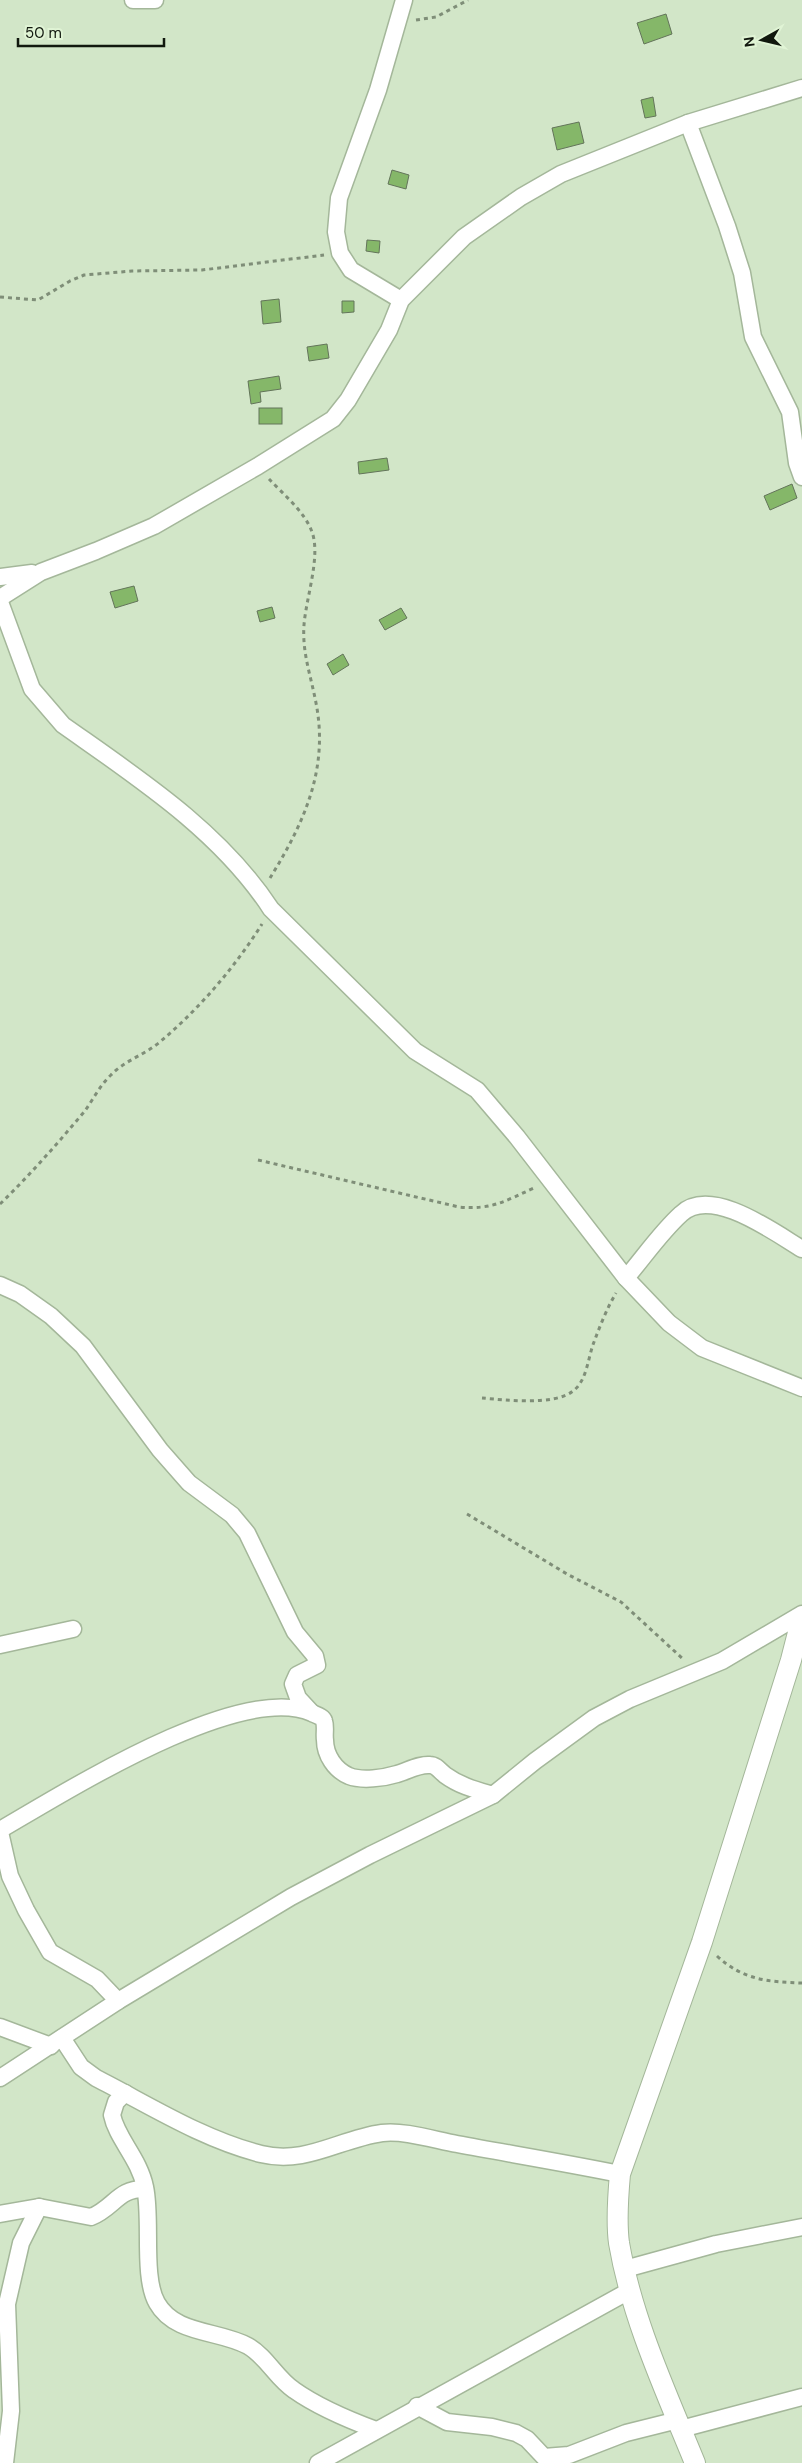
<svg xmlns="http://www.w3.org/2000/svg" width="802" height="2463" font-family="'DM Sans',sans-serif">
<rect width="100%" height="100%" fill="#d2e6c8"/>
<g fill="#85b769" stroke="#63745a">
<polygon points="666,14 672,34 644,44 637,23"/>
<polygon points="653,97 656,116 645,118 641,100"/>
<polygon points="579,122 584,143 557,150 552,128"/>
<polygon points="392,170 409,175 406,189 388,184"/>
<polygon points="367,240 380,241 379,253 366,251"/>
<polygon points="279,299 281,322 263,324 261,301"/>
<polygon points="342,301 354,301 354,312 342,313"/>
<polygon points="327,344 329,358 309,361 307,347"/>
<polygon points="279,376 281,389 260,392 261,402 251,404 248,381"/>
<rect x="259" y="408" width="23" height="16"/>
<polygon points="387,458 389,470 359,474 358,462"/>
<polygon points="792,484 797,498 770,510 764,496"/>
<polygon points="134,586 138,601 115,608 110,592"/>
<polygon points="272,607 275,618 260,622 257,611"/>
<polygon points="401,608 407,618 385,630 379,620"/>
<polygon points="343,654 349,665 333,675 327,664"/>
</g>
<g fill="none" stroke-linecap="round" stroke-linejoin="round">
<defs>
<g id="minor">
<polyline points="133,0 155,0"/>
<polyline points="688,123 727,226 742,273 753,337 790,412 797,463 802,477"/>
<polyline points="401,300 351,270 340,253 336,232 339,198 378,90 404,0"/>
<polyline points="0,577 32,573"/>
<polyline points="0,598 41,572 96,551 154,526 258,466 333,419 348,400 389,330 401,300 464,237 521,197 561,174 688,123 802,88"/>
<path d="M0,602L32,689L63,725C138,778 220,831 271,909L415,1051L477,1090L517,1137L626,1278L669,1323L702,1348L802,1388"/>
<path d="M626,1278C644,1257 661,1232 681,1214C711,1185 775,1233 802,1249"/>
<polyline points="0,1285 20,1294 51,1316 83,1346 160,1450 189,1483 232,1515 247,1533 295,1632 315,1656 317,1665 297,1675 293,1684 298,1698 311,1712"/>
<polyline points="0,1645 73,1629"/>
<path d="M0,1830C64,1793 240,1681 312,1713C316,1715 323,1717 324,1721C326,1727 324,1734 325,1740C325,1755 335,1770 349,1776C362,1781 384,1778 397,1774C408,1771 418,1764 430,1765C436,1765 440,1771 445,1775C460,1786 476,1790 493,1795"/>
<polyline points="0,1832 10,1876 26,1910 50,1952 97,1979 118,2001"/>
<polyline points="0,2027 51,2046"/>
<path d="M62,2038L81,2067L96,2078C149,2105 202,2139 261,2154C306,2165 339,2139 382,2133C403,2130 435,2140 457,2144C511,2154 566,2163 620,2174"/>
<polyline points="0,2078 118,2001 291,1897 370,1855 493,1795 535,1761 594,1718 630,1699 722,1661 802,1614"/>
<path d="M125,2093L116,2102L112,2115C117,2139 139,2158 145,2187C152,2219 142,2277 157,2303C175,2335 219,2330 248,2346C267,2357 276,2378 294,2390C318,2407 349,2420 376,2430"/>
<path d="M0,2214L39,2207L91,2217C114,2208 118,2188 145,2189"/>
<polyline points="625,2269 716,2244 802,2227"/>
<polyline points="417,2406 447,2422 492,2427 516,2433 527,2439 544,2457 569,2455 626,2433 678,2420"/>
<polyline points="681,2429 802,2397"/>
<polyline points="5,2463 11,2411 7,2304 21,2243 39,2207"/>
<polyline points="318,2463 629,2291"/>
</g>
<path id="tertiary" d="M695,2463C666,2392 632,2319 619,2243C616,2221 618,2196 620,2174L702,1942L791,1660L802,1617"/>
</defs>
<use href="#minor" stroke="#a4b79a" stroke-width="19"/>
<use href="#tertiary" stroke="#a4b79a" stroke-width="22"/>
<g stroke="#7f8e78" stroke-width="3" stroke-dasharray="4 4" stroke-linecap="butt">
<polyline points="416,20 436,17 468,0"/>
<polyline points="0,297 38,300 70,281 84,275 132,271 202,270 324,255"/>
<path d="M269,479C283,494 305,512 312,532C321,556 306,598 304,625C302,653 311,676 316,703C329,769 304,823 270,878"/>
<path d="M258,1160L459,1207C492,1210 505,1201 534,1188"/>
<path d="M0,1204C30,1175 57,1144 84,1112C93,1100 100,1085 111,1075C125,1060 145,1055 161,1041C200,1008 235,967 262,924"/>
<path d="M482,1398C506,1400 554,1406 573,1391C587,1381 588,1357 594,1342C600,1326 607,1308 616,1293"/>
<polyline points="467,1514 567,1574 621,1602 683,1659"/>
<path d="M717,1956C743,1980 768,1982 802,1983"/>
</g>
<use href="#minor" stroke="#fff" stroke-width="16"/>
<use href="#tertiary" stroke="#fff" stroke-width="20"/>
</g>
<g transform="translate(762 40) rotate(262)" stroke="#e0f4d5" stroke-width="4" paint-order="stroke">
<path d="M0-4L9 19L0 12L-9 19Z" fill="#11180e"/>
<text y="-8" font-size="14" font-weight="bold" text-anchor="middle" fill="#11180e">N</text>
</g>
<path d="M18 38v8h146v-8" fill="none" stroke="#11180e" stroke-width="2.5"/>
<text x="25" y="38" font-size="15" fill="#11180e" stroke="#e0f4d5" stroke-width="4" paint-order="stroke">50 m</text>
</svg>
